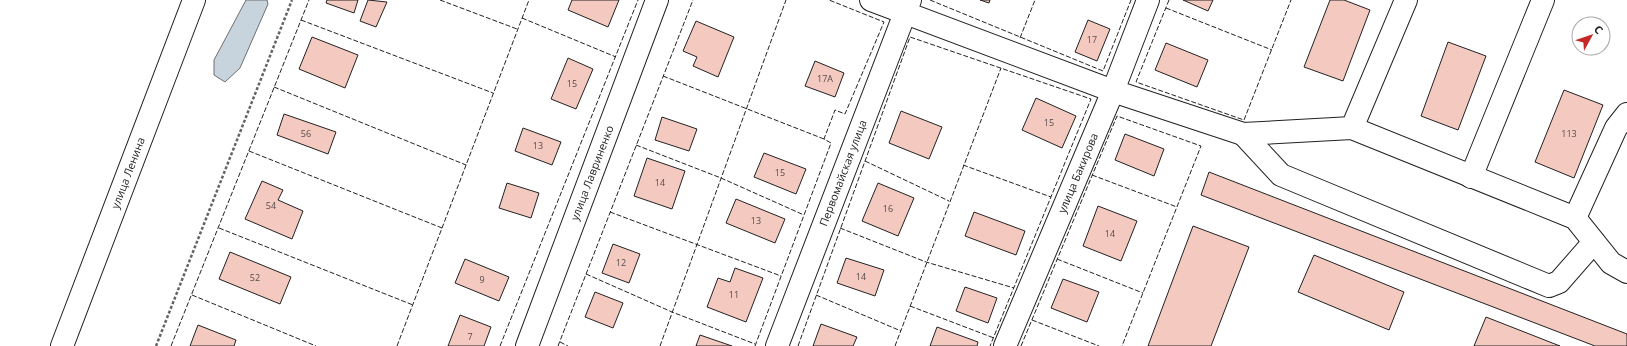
<svg xmlns="http://www.w3.org/2000/svg" width="1627" height="346" font-family="'Open Sans',sans-serif">
<rect width="100%" height="100%" fill="#fff"/>
<polygon fill="#c7d3dd" stroke="#6f6f6f" points="246,0 267,0 268,4 240,68 225,82 214,75 214,60"/>
<g fill="#f3c9c0" stroke="#222">
<polygon points="327,0 358,0 354,13 326,3"/>
<polygon points="368,0 387,2 376,27 360,21"/>
<polygon points="572,0 619,0 608,27 568,10"/>
<polygon points="980,0 990,0 989,3"/>
<polygon points="1183,0 1213,0 1208,11"/>
<polygon points="1330,0 1344,0 1370,10 1343,81 1304,67"/>
<polygon points="1088,20 1110,29 1097,61 1075,52"/>
<polygon points="696,21 734,37 718,77 693,66 697,57 683,51"/>
<polygon points="312,37 358,55 345,88 299,69"/>
<polygon points="1448,42 1486,56 1458,130 1421,116"/>
<polygon points="1166,43 1208,60 1197,87 1155,70"/>
<polygon points="568,58 593,69 576,109 551,99"/>
<polygon points="815,61 844,73 835,97 805,86"/>
<polygon points="1564,90 1603,105 1574,178 1535,162"/>
<polygon points="1036,98 1076,116 1062,148 1022,130"/>
<polygon points="901,111 942,127 929,159 889,143"/>
<polygon points="284,114 336,132 328,154 277,135"/>
<polygon points="662,117 697,129 689,151 655,140"/>
<polygon points="523,128 561,142 552,165 515,151"/>
<polygon points="1125,134 1164,149 1154,176 1115,160"/>
<polygon points="764,153 806,169 796,194 754,177"/>
<polygon points="647,158 685,171 672,209 634,196"/>
<polygon points="1209,172 1627,334 1627,346 1595,346 1201,195"/>
<polygon points="262,181 283,190 278,200 303,211 292,239 245,219"/>
<polygon points="507,183 539,193 531,218 499,208"/>
<polygon points="878,183 914,198 898,236 862,221"/>
<polygon points="736,199 785,219 775,243 726,223"/>
<polygon points="1098,206 1137,221 1121,261 1083,246"/>
<polygon points="974,212 1025,231 1016,255 965,236"/>
<polygon points="1193,226 1249,247 1211,346 1148,346"/>
<polygon points="613,244 640,254 629,283 602,273"/>
<polygon points="230,252 291,277 280,304 219,279"/>
<polygon points="1314,255 1404,292 1389,330 1298,292"/>
<polygon points="846,258 884,270 875,296 837,283"/>
<polygon points="465,259 509,277 499,301 455,283"/>
<polygon points="735,268 763,278 746,322 707,307 718,278 730,282"/>
<polygon points="1063,279 1099,292 1087,322 1051,308"/>
<polygon points="965,287 997,298 988,323 956,311"/>
<polygon points="595,292 623,303 613,328 585,317"/>
<polygon points="460,315 491,327 484,346 448,346"/>
<polygon points="1486,317 1560,346 1474,346"/>
<polygon points="821,324 857,337 853,346 813,346"/>
<polygon points="198,325 236,340 234,346 190,346"/>
<polygon points="937,327 978,342 977,346 930,346"/>
<polygon points="700,335 732,346 696,346"/>
</g>
<g fill="none" stroke-linecap="round" stroke-linejoin="round">
<defs>
<g id="minor">
<polyline points="871,0 1113,91 1243,134 1352,128 1575,218 1611,263 1627,272"/>
<polyline points="1352,128 1406,0"/>
<polyline points="1243,134 1281,175 1549,286 1559,282 1594,242"/>
<polyline points="1471,177 1543,0"/>
<polyline points="1575,218 1616,128 1627,114"/>
<polyline points="527,346 657,0"/>
<polyline points="777,346 910,0"/>
<polyline points="1005,346 1113,91 1148,0"/>
</g>
<polyline id="major" points="62,346 194,0"/>
</defs>
<use href="#minor" stroke="#222" stroke-width="24"/>
<use href="#major" stroke="#222" stroke-width="24"/>
<polyline stroke="#646464" stroke-width="2.5" stroke-dasharray="3 2" stroke-linecap="butt" points="156,346 292,0"/>
<use href="#minor" stroke="#fff" stroke-width="22"/>
<use href="#major" stroke="#fff" stroke-width="22"/>
<g stroke="#222" stroke-width="1" stroke-dasharray="5 2" stroke-linecap="butt">
<polyline points="440,0 517,29"/>
<polyline points="930,0 1103,71 1131,0"/>
<polyline points="1169,0 1136,82 1244,120 1291,0"/>
<polyline points="1166,8 1272,50"/>
<polyline points="522,18 616,57"/>
<polyline points="301,20 493,93"/>
<polyline points="1020,38 1035,0"/>
<polyline points="663,76 824,139"/>
<polyline points="274,87 466,165"/>
<polyline points="636,145 721,178 804,215"/>
<polyline points="249,151 442,228"/>
<polyline points="865,161 949,201"/>
<polyline points="963,165 1051,197"/>
<polyline points="1092,175 1177,207"/>
<polyline points="610,212 781,276"/>
<polyline points="219,228 413,305"/>
<polyline points="840,228 926,262 1014,288"/>
<polyline points="1057,259 1143,293"/>
<polyline points="586,274 672,312 755,344"/>
<polyline points="192,295 316,346"/>
<polyline points="816,295 901,331"/>
<polyline points="910,306 994,338"/>
<polyline points="1032,320 1099,346"/>
<polyline points="560,342 568,346"/>
<polyline points="171,346 309,0"/>
<polyline points="397,346 529,0"/>
<polyline points="500,346 638,0"/>
<polyline points="558,346 693,0"/>
<polyline points="660,346 786,0"/>
<polyline points="755,346 831,143 824,139 835,110 845,114 884,22 829,0"/>
<polyline points="798,346 910,37 1091,99 990,346"/>
<polyline points="895,346 1001,68"/>
<polyline points="1021,346 1117,116 1201,146 1122,346"/>
</g>
</g>
<g text-anchor="middle" stroke-width="3" stroke-linejoin="round" paint-order="stroke">
<g font-size="9" fill="#564c4a">
<text x="1092" y="43">17</text>
<text x="825" y="82">17А</text>
<text x="572" y="87">15</text>
<text x="1049" y="126">15</text>
<text x="306" y="137">56</text>
<text x="1569" y="137">113</text>
<text x="538" y="149">13</text>
<text x="780" y="176">15</text>
<text x="660" y="186">14</text>
<text x="271" y="209">54</text>
<text x="888" y="212">16</text>
<text x="756" y="224">13</text>
<text x="1110" y="237">14</text>
<text x="621" y="266">12</text>
<text x="861" y="280">14</text>
<text x="255" y="281">52</text>
<text x="482" y="283">9</text>
<text x="734" y="298">11</text>
<text x="470" y="340">7</text>
</g>
<g font-size="11" fill="#222" stroke="#fff">
<text transform="translate(128 173) rotate(-69)" y="4">улица Ленина</text>
<text transform="translate(592 173) rotate(-69)" y="4">улица Лавриненко</text>
<text transform="translate(843 173) rotate(-69)" y="4">Первомайская улица</text>
<text transform="translate(1078 173) rotate(-67)" y="4">улица Бакирова</text>
</g>
</g>
<g transform="translate(1591 36) rotate(50)"><circle r="19" fill="#ffffff" stroke="#a7a7a7"/>
<path d="M0-3L7 15L0 10L-7 15Z" fill="#c62828"/>
<text y="-6" font-size="11" font-weight="bold" text-anchor="middle" fill="#222222">С</text>
</g>
</svg>
